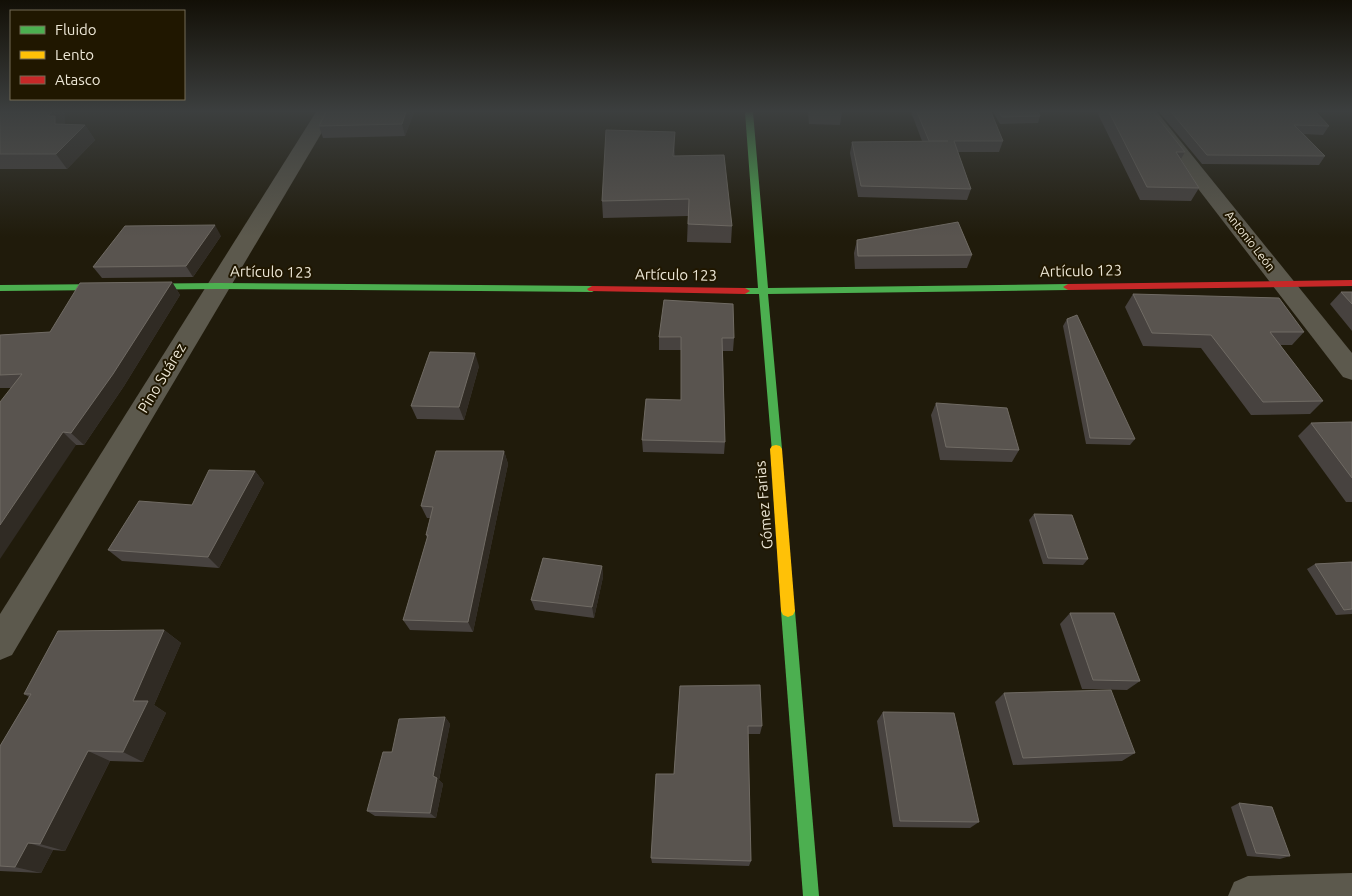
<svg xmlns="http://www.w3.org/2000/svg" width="1352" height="896" font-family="Ubuntu,sans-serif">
<rect width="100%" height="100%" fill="#201b0b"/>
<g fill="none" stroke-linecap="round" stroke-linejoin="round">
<g fill="#5c594d" fill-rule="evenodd">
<polygon points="316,112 334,112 12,655 0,660 0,614"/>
<polygon points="1139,112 1157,112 1352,353 1352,380 1343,377"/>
<polygon points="1352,873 1352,896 1228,896 1234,882 1248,876"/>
</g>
<g fill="#4caf50" fill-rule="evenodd">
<polygon points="745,112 753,112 768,288 1068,284 1073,287 1068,290 768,294 782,449 780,452 772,452 759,294 745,294 740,291 745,288 758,288"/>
<polygon points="218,283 592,286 597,289 592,292 218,289 0,291 0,285"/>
<polygon points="788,605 793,607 795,611 819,896 803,896 781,611 783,607"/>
</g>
<polygon fill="#ffc107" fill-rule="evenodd" points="776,445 780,446 782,449 795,611 793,615 788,617 783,615 781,611 770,449 772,446"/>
<g fill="#c62828" fill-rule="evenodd">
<polygon points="1352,280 1352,286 1068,290 1063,287 1068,284"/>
<polygon points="592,286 745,288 750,291 745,294 589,291 587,289"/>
</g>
</g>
<g fill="#47423f">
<polygon points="0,112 65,124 85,125 95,140 67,169 0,169"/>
<polygon points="414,112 405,136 323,138 319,126"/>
<polygon points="808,112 842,112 840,125 809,124"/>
<polygon points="911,112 991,112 1003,141 999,152 958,152 971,189 967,200 858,197 850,153 852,142 922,141"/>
<polygon points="993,112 1038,112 1040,116 1038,123 1000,124"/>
<polygon points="1099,112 1153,112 1185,152 1181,159 1199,188 1191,201 1140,200 1098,114"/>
<polygon points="1159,112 1316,112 1329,126 1323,135 1304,134 1325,156 1319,165 1202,164"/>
<polygon points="675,132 675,156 732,226 731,243 687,242 688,216 603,218 602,201"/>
<polygon points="221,236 193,277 102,278 93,267"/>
<polygon points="857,240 972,255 967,268 855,269 854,253"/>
<polygon points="172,282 180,295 124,386 84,445 76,445 11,388 0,388 0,335 50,332"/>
<polygon points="1341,292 1352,292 1352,331 1330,304"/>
<polygon points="1133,294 1304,332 1292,345 1280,345 1323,401 1310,414 1251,415 1201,348 1143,346 1125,307"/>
<polygon points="1067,319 1135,439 1130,445 1086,444 1063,326"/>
<polygon points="659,337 734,338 733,351 723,351 725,442 724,454 643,452 642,440 681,400 681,350 659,350"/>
<polygon points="479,366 464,420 417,419 411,406"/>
<polygon points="936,403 1019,450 1012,462 940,460 931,415"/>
<polygon points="1352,422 1352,502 1346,502 1298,436 1311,423"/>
<polygon points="504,451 508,464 473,632 410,630 403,620 427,538 426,535 430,518 427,518 421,506"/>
<polygon points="255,471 264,483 219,568 122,561 108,550"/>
<polygon points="1034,514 1088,559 1083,565 1043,564 1029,520"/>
<polygon points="1352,562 1352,614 1336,615 1307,569 1315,564"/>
<polygon points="602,566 603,577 594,618 535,610 531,600"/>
<polygon points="1070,613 1140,681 1127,690 1082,689 1060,624"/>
<polygon points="164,630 181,643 154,705 166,713 143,762 110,761 65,851 53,850 41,873 0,871 0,746 29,697 24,694"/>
<polygon points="680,686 762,726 760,734 748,734 751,861 749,866 652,863 651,858 674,774"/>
<polygon points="1004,693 1135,753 1122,761 1013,765 995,702"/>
<polygon points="883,712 979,822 970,828 893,827 877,721"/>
<polygon points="445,717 450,724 439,780 443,784 436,818 375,816 367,811 392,752"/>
<polygon points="1239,803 1290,856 1280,859 1247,856 1231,807"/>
</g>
<g fill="#302b24">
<polygon points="52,112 65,112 65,124 59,130 48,116"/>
<polygon points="406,112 414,112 405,136 402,124"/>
<polygon points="85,125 95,140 67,169 56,154"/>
<polygon points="675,132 675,149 673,173 673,156"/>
<polygon points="215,225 221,236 193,277 186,266"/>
<polygon points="172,282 180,295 124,386 84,445 71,433"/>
<polygon points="475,353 479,366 464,420 459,407"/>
<polygon points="63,432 76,445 0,559 0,525"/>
<polygon points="504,451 508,464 473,632 468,622"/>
<polygon points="255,471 264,483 219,568 208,557"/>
<polygon points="602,566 603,577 594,618 592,607"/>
<polygon points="164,630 181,643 154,705 166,713 143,762 123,752 133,701"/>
<polygon points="445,717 450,724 439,780 443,784 436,818 430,813 433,776"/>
<polygon points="88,751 110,761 65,851 40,844"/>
<polygon points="28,843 53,850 41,873 15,867"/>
</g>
<g fill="#59544f" stroke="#706b64">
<polygon points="0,112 52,112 48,116 55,116 55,124 85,125 56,154 0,154"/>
<polygon points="326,112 406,112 402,124 319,126"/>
<polygon points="917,112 991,112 1003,141 954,141 971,189 861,186 852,142 948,141 929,141"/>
<polygon points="999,112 1038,112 1040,116 1002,117"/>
<polygon points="1109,112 1153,112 1185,152 1176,152 1199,188 1147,187"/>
<polygon points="1171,112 1316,112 1329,126 1294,125 1325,156 1207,155"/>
<polygon points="606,130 675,132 673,156 724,155 732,226 688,224 689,199 602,201"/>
<polygon points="958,222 972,255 858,256 857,240"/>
<polygon points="215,225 186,266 93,267 125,226"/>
<polygon points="172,282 113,374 71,433 63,432 0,525 0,402 22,374 0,375 0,335 50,332 80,283"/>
<polygon points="1341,292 1352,292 1352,304"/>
<polygon points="1133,294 1279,298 1304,332 1270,332 1323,401 1263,402 1211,335 1152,333"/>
<polygon points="664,300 733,304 734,338 722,338 725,442 642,440 646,399 681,400 681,337 659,337"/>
<polygon points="1077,315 1135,439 1090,438 1067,319"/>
<polygon points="430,352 475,353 459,407 411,406"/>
<polygon points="936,403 1007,408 1019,450 946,447"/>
<polygon points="1352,422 1352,478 1311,423"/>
<polygon points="436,451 504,451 468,622 403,620 428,535 426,535 433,507 421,506"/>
<polygon points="209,470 255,471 208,557 108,550 139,501 192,505"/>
<polygon points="1034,514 1072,515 1088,559 1048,558"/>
<polygon points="543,558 602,566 592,607 531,600"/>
<polygon points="1352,562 1352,609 1344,610 1315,564"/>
<polygon points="1070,613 1114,613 1140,681 1093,680"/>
<polygon points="164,630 133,701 148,701 123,752 88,751 40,844 28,843 15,867 0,866 0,746 31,694 24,694 58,631"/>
<polygon points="760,685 762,726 748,726 751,861 651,858 656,774 674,774 680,686"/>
<polygon points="1111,690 1135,753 1023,758 1004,693"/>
<polygon points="883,712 954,713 979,822 900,821"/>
<polygon points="445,717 433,776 437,778 430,813 367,811 383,752 392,752 399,719"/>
<polygon points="1239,803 1272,807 1290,856 1256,853"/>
</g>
<linearGradient id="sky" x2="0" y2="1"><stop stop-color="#120f06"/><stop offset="0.47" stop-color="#3c3f3f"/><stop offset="1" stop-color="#3c3f3f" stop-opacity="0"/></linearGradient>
<rect width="1352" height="237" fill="url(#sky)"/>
<g text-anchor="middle" stroke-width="4" stroke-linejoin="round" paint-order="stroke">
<g font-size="12" fill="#ece6d5" stroke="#201700">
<text transform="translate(1250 241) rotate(52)" y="4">Antonio León</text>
</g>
<g font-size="15" fill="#ece6d5" stroke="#201700">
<text transform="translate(1081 271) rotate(-1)" y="5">Artículo 123</text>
<text transform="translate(271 272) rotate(1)" y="5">Artículo 123</text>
<text transform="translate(676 275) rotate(1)" y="5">Artículo 123</text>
<text transform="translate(162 378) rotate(-59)" y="5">Pino Suárez</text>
<text transform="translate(764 505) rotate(-95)" y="5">Gómez Farias</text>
</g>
</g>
<rect x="10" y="10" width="175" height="90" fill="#201700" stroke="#726a55"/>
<rect x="20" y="26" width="25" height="8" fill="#4caf50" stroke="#726a55"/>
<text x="55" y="35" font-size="15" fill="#ece6d5">Fluido</text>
<rect x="20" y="51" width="25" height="8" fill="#ffc107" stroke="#726a55"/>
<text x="55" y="60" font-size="15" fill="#ece6d5">Lento</text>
<rect x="20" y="76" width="25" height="8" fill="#c62828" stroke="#726a55"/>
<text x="55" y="85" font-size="15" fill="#ece6d5">Atasco</text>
</svg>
